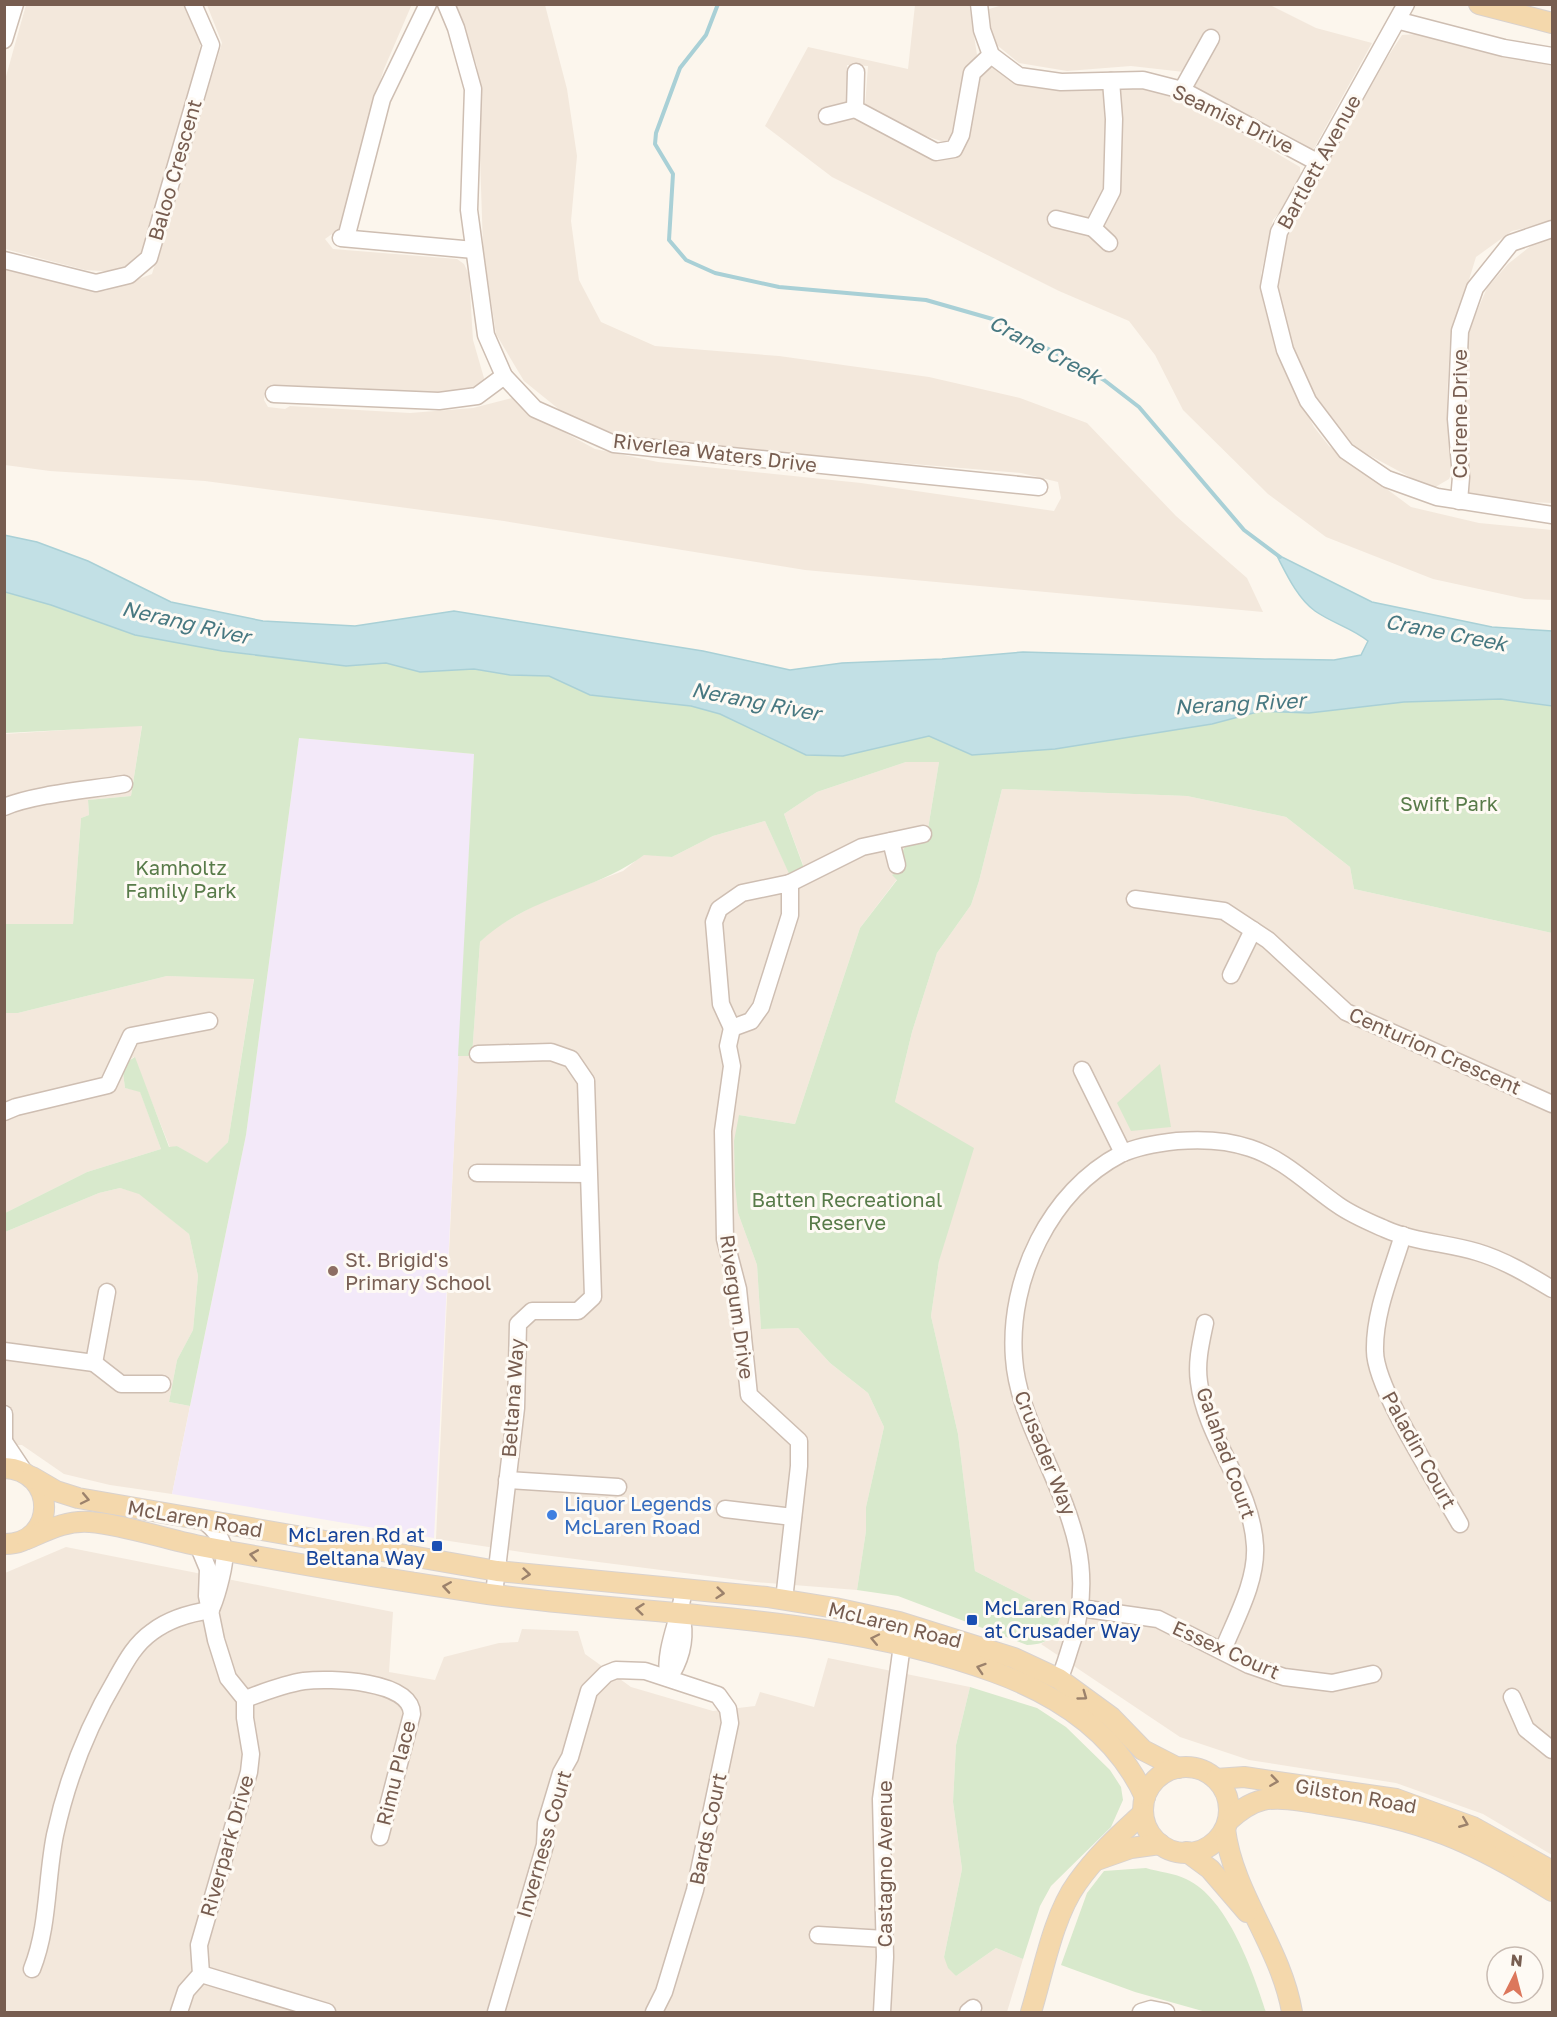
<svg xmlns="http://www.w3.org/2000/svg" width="1557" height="2017" font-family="'Golos Text',sans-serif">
<rect width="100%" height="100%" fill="#fcf6ed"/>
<g fill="#f3e8dc">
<polygon points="412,4 384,69 367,123 343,226 325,239 333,249 457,259 464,264 469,275 473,340 486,385 479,390 416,396 350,395 287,386 266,389 264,400 268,407 285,409 290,406 410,413 473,408 512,398 527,412 595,449 658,462 861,483 1054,511 1061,498 1058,482 1021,473 634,441 566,415 524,381 496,334 483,248 477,66 455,5 545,5 567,89 577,156 571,221 579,280 601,322 655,346 779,356 929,377 1020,398 1087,423 1176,516 1247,578 1263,612 805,570 504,521 205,481 50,471 5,465 5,267 105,291 152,274 222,43 207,5"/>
<polygon points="1006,4 1270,5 1316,28 1372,43 1313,150 1193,89 1221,38 1205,30 1184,72 1131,66 1067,71 1019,63 992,41 989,9"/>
<polygon points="26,5 186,5 201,36 197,72 142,254 121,272 85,270 5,249 5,80"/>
<polygon points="915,5 969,5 970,9 977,55 970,63 954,137 944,142 917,133 865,106 868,66 847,65 851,118 863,119 947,158 976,77 985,68 999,68 1028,87 1062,90 1095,86 1105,91 1109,135 1106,186 1096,209 1088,218 1056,210 1050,222 1083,233 1108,250 1118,239 1105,232 1102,221 1116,195 1122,172 1120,92 1126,83 1176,95 1300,167 1301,180 1287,204 1273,220 1261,274 1263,302 1277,355 1314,427 1329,446 1411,507 1479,523 1552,530 1552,600 1525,599 1433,579 1326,537 1268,494 1183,410 1155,355 1129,321 1059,291 832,177 765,126 808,47 908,69"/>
<polygon points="1417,34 1506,56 1552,63 1552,222 1512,231 1476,257 1450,342 1447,399 1455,465 1449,479 1432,489 1356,448 1315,395 1293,348 1277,298 1285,238 1366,90 1402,35"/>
<polygon points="1552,238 1552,503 1480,500 1470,496 1466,490 1469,449 1464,403 1468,332 1487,288 1508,264 1532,245"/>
<polygon points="142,725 131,796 88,800 89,815 81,818 73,924 6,924 5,934 5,734"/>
<polygon points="934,761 939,762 926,841 860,928 795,1124 739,1115 738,1213 757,1265 761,1329 798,1328 830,1363 868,1393 884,1427 866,1507 866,1531 857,1590 755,1582 528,1553 436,1539 458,1056 472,1056 480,942 494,928 541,902 623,871 644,854 672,857 713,836 765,821 791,877 805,870 784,814 817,792 906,762"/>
<polygon points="1002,789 1187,796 1286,817 1350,867 1354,889 1552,933 1552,1855 1483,1814 1396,1783 1249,1760 1180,1737 1041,1644 1054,1636 1061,1615 975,1571 958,1434 931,1316 939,1261 895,1102 912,1032 937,953 971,905 979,881"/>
<polygon points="167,976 254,978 228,1142 207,1164 177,1146 170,1148 134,1057 122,1065 125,1088 140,1091 161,1149 87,1172 5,1213 5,1013 18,1013"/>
<polygon points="120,1188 139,1193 189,1234 198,1276 193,1330 177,1360 169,1402 190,1406 172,1494 110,1485 64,1474 22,1445 5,1445 5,1232 99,1193"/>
<polygon points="66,1547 393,1612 389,1672 435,1680 444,1657 499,1643 518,1642 522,1629 578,1631 585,1654 631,1687 713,1711 755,1706 760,1692 814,1707 828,1658 970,1687 956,1745 953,1802 962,1869 944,1957 956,1976 996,1948 1023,1959 1007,2012 5,2012 5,1573"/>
</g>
<polygon fill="#f3e9f9" points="299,738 474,754 434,1538 172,1494 246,1135"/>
<g fill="#d8e9cc">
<path d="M5,592L251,655L346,666L386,663L420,672L474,669L510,675L549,676L590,695L691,706L720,714L806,755L843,756L929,736L972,755L1055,749L1212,724L1261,711L1309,713L1404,702L1501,699L1552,706V933L1354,889L1350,867L1286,817L1187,796L1002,789L979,881L971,905L937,953L912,1032L895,1102L974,1148L939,1261L931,1316L958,1434L975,1571L1061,1615C1053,1637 1051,1644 1027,1645L898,1596L857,1590L866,1531V1507L884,1427L868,1393L830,1363L798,1328L761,1329L757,1265L738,1213L735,1185L734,1141L739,1115L795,1124L860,928L897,880L892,875L904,868L901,854L905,847L926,841L939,762H906L817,792L784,814L805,871L791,878L765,821L713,836L672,857L644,855C594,892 526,897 480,942L472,1056H458L474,754L299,738L246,1135L190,1406L169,1402L177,1360L193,1330L198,1276L189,1234L139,1194L120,1188L99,1193L5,1232V1213L87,1172L161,1149L140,1092L125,1088L122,1065L135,1057L169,1147L177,1146L207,1163L228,1142L254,979L167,976L18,1013H5L6,924H73L81,818L89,815L88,800L131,796L142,726L5,733Z"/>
<polygon points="1160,1064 1171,1127 1131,1131 1117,1103"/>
<polygon points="970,1687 1037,1708 1066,1727 1110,1770 1121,1787 1123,1800 1111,1827 1051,1886 1040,1906 1023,1959 996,1948 956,1976 948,1968 944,1957 962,1869 953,1802 956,1745"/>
<path d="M1146,1868C1159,1872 1174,1873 1186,1879C1228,1898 1253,1972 1266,2012H1206L1135,1992L1061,1965L1087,1893L1104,1871Z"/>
</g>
<path fill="#c2e0e5" stroke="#a9d0d6" stroke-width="1.5" d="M4,535L37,542L88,561L171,602L263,621L355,626L454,611L703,651L790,670L842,663L942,659L1023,652L1265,659L1334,660L1361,655L1368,641C1352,628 1332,623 1315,611C1297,598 1286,573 1276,554L1372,602L1492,627L1552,631V706L1501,699L1404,702L1309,713L1261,711L1212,724L1055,749L972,755L929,736L843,756L806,755L720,714L691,706L590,695L549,676L510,675L474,669L420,672L386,663L346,666L222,651L135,635L51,605L5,592Z"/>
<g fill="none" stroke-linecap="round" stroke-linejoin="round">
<polyline stroke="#a9d0d6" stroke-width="4" points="718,4 706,35 680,68 656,133 655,144 673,174 669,240 686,260 715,273 779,287 926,300 996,320 1104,380 1139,407 1244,530 1280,557"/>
<defs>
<g id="minor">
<polyline points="446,4 456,28 473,89 469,210 486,335 504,376 535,409 614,444 1039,487"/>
<polyline points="979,4 982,30 991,55 1019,76 1061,82 1143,80 1182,90 1317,162"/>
<polyline points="1406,4 1279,232 1269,287 1285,350 1308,401 1346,451 1387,479 1437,497 1552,515"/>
<polyline points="1400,21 1504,48 1552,56"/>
<polyline points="4,40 15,4"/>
<polyline points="856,72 855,109 936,152 954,149 961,135 972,73 991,55"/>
<polyline points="1182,90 1211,38"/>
<polyline points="827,116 855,109"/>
<polyline points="1056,219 1093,228 1112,191 1114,119 1111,81"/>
<polyline points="1093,228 1109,243"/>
<polyline points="341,238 474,250"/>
<polyline points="346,238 382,99 428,4"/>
<polyline points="4,260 96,283 129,275 149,258 211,45 193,4"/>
<polyline points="274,394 439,401 477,396 504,376"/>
<polyline points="1459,501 1461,477 1456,419 1460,331 1475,288 1511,243 1552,229"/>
<path d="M4,807C35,794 88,790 124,784"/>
<polyline points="891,841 897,865"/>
<polygon points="790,883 790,915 761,1007 751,1021 732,1028 721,1004 714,922 719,909 742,893"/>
<polyline points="790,883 862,847 923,834"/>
<polyline points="1135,899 1224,911 1268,940 1346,1012 1552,1104"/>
<polyline points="1231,975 1253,930"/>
<polyline points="732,1028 728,1046 732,1066 723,1131 725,1239 738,1289 749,1395 799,1441 799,1466 784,1600"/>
<polyline points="478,1054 551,1052 571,1059 586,1081 593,1297 578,1311 532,1311 518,1324 516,1408 494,1594"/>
<polyline points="1082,1070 1123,1153"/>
<polyline points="4,1112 16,1107 108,1085 131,1036 209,1021"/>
<polyline points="477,1173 588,1174"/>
<path d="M1403,1235C1392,1272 1374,1312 1375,1351C1375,1389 1439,1486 1460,1524"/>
<path d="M1205,1323C1201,1342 1196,1362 1199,1382C1206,1439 1252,1487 1255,1546C1257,1581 1236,1618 1223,1650"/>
<polyline points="4,1351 94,1363 107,1292"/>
<polyline points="94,1363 121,1384 162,1384"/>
<polyline points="4,1414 4,1443"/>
<polyline points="5,1443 25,1473"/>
<polyline points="507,1480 618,1487"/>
<polyline points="725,1509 793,1517"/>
<path d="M204,1521C213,1528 222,1538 224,1549C227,1560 217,1595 212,1607"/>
<polyline points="1080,1608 1158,1619 1249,1665 1284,1677 1332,1683 1373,1674"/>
<path d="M672,1673C683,1654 686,1634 681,1614"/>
<path d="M668,1678C664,1647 680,1620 684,1589"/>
<path d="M1059,1679C1065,1667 1068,1653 1073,1639C1095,1564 1070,1516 1041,1448C1028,1419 1016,1389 1014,1358C1008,1279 1050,1191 1121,1154C1138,1146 1159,1143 1177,1141C1202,1139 1227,1140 1250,1148C1284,1159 1309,1185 1338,1205C1352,1215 1369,1222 1385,1229C1414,1242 1447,1243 1477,1252C1504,1260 1529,1275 1552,1289"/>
<polyline points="1512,1697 1526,1729 1552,1750"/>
<path d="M245,1699C264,1692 284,1684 304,1681C330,1678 411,1680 412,1714L380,1837"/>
<polyline points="818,1935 885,1939"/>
<path d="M32,1969C49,1926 46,1880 55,1835C67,1779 87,1728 116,1679C126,1661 135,1644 152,1632C169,1619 190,1613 211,1610"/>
<polyline points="201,1974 327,2012"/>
<polyline points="179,2012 186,1991 201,1974 199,1945 249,1772 251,1754 245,1718 245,1699 228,1678 216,1640 207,1596 208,1569 198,1545"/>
<polyline points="496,2012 545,1845 546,1823 561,1773 570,1757 589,1691 606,1674 616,1670 645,1671 718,1695 728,1709 730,1723 695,1890 664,1992 654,2012"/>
<polyline points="882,2012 885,1957 881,1799 902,1645"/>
<polyline points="968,2012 973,2008"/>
<polyline points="1141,2012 1151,2009 1166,2012"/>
</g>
<g id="major">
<polyline points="1479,4 1552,23"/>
<path d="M4,1468C58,1470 57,1545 4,1544"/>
<polyline points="32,1477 56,1491 78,1498 497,1571 767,1597 835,1608 899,1622 1014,1658 1059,1679 1111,1717 1143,1750 1178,1768"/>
<path d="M27,1539C48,1530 67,1520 90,1522C126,1525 164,1539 200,1546C296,1564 392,1580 488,1594C657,1617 832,1613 994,1672C1058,1695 1116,1733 1145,1797"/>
<circle cx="1186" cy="1810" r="43"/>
<polyline points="1216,1779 1244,1777 1396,1799 1473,1827 1552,1871"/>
<path d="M1228,1821C1238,1812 1249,1803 1263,1800C1282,1796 1307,1802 1327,1805C1420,1819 1473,1841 1552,1891"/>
<path d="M1225,1829C1233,1894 1281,1947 1292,2012"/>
<polyline points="1187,1852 1210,1869 1247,1912"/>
<polyline points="1097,1860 1131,1848 1160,1844"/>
<path d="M1031,2012C1043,1973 1053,1916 1077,1883C1096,1856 1119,1835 1143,1813"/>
</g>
</defs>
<use href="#minor" stroke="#cebeb2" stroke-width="19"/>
<use href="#major" stroke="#d9d2ce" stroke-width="22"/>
<use href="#minor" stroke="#fff" stroke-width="16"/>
<use href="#major" stroke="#f4d8ac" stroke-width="20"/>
</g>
<defs><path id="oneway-chevron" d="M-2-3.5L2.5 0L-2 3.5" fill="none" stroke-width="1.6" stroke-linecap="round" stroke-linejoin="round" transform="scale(1.5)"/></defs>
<g stroke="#9c826c">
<use href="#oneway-chevron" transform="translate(85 1499) rotate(12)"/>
<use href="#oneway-chevron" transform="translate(254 1555) rotate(-170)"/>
<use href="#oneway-chevron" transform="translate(526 1574) rotate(6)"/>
<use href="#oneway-chevron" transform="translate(447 1587) rotate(-171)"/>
<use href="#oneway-chevron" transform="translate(720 1593) rotate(6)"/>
<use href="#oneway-chevron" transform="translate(640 1609) rotate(-174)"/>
<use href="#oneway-chevron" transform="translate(875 1639) rotate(-168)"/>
<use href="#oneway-chevron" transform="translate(981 1668) rotate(-162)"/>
<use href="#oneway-chevron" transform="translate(1083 1696) rotate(36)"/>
<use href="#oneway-chevron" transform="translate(1274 1781) rotate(8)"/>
<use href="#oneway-chevron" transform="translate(1464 1823) rotate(22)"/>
</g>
<circle fill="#8d6e63" stroke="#fefaf4" stroke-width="2" cx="333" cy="1271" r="6"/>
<circle fill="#3f7fe0" stroke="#fefaf4" stroke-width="2" cx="552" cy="1515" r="6"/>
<g fill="#1a4fb4" stroke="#fefaf4" stroke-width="2">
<rect x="431" y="1540" width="12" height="12" rx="3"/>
<rect x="966" y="1614" width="12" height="12" rx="3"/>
</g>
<g text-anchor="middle" stroke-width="6" stroke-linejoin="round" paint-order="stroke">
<g font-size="20" fill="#775d50" stroke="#fefaf4">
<text transform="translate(1233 119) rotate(26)" y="7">Seamist Drive</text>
<text transform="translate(1319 162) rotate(-61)" y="7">Bartlett Avenue</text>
<text transform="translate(175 170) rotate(-74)" y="7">Baloo Crescent</text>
<text transform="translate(1460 414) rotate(-90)" y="7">Colrene Drive</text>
<text transform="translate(715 453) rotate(7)" y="7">Riverlea Waters Drive</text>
<text transform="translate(1435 1051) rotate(24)" y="7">Centurion Crescent</text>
<text transform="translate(737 1307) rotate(82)" y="7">Rivergum Drive</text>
<text transform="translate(513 1398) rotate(-86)" y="7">Beltana Way</text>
<text transform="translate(1419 1450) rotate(61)" y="7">Paladin Court</text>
<text transform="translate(1045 1453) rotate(68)" y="7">Crusader Way</text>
<text transform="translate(1226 1453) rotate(70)" y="7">Galahad Court</text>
<text transform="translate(195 1519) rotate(10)" y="7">McLaren Road</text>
<text transform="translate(895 1625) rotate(14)" y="7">McLaren Road</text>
<text transform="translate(1226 1650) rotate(24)" y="7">Essex Court</text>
<text transform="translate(396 1773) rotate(-76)" y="7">Rimu Place</text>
<text transform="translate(1356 1796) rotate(10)" y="7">Gilston Road</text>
<text transform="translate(708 1829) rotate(-78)" y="7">Bards Court</text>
<text transform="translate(544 1844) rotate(-74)" y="7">Inverness Court</text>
<text transform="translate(227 1846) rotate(-74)" y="7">Riverpark Drive</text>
<text transform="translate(885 1864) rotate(-90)" y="7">Castagno Avenue</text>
</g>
<g font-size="20" fill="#587b49" stroke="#fefaf4">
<text x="1449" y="811">Swift Park</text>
<text x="181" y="875">Kamholtz<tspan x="181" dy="23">Family Park</tspan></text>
<text x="847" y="1207">Batten Recreational<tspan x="847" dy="23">Reserve</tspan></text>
</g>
<g font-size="20" fill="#785e54" stroke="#fefaf4" text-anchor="start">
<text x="345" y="1267">St. Brigid's<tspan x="345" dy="23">Primary School</tspan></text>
</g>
<g font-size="20" fill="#366cbe" stroke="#fefaf4" text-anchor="start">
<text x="564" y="1511">Liquor Legends<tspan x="564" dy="23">McLaren Road</tspan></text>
</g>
<g font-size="20" fill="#164399" stroke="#fefaf4" text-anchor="end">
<text x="425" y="1542">McLaren Rd at<tspan x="425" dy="23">Beltana Way</tspan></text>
<text x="984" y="1615" text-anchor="start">McLaren Road<tspan x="984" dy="23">at Crusader Way</tspan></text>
</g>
<g font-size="21" font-style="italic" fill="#477881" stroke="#fefaf4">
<text transform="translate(1045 350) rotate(28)" y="7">Crane Creek</text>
<text transform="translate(186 623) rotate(13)" y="7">Nerang River</text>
<text transform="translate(1446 633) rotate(11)" y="7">Crane Creek</text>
<text transform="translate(756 702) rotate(11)" y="7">Nerang River</text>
<text transform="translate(1240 704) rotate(-3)" y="7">Nerang River</text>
</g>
</g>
<rect width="1557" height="2017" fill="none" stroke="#775d50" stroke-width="12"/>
<g transform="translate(1515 1975) rotate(6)"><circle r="28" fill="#fefaf4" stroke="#c8bbb2" stroke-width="1.5"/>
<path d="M0-4.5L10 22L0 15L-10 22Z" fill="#dc775c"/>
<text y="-9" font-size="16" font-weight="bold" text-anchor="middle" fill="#775d50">N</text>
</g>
</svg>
